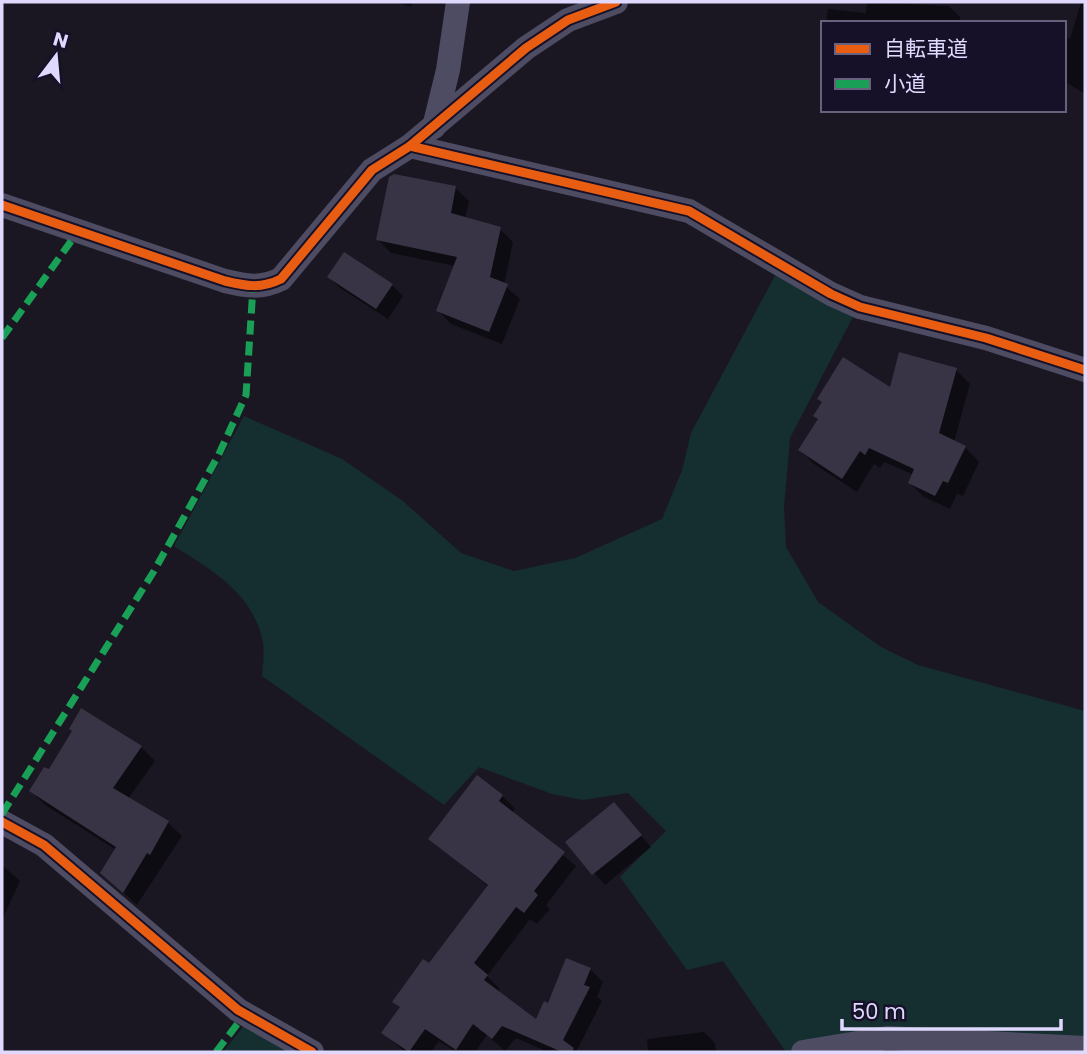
<svg xmlns="http://www.w3.org/2000/svg" width="1087" height="1054" font-family="Poppins,'Noto Sans JP',sans-serif">
<rect width="100%" height="100%" fill="#1a1723"/>
<g fill="#152e30">
<path d="M778,270L856,311L790,438L784,507L786,547L818,602L881,647L918,665L1085,711V1043L890,1035L786,1052L723,961L687,970L620,877L666,831L628,793L583,800L552,794L479,767L444,805L262,676C263,664 265,649 262,638C251,592 211,570 174,546L244,416L342,459L403,501L461,553L514,571L575,558L662,519L682,470L691,433Z"/>
<polygon points="247,1022 298,1052 223,1052"/>
</g>
<g fill="#0007">
<polygon points="396,2 413,2 411,7"/>
<polygon points="867,2 949,6 960,17 960,23 826,23 828,9 866,13"/>
<polygon points="1081,2 1085,2 1085,94 1064,81 1064,37 1070,39"/>
<polygon points="455,188 469,201 465,219 500,229 513,242 504,285 520,299 502,344 451,324 438,310 455,266 391,253 378,240"/>
<polygon points="329,277 392,285 403,296 388,319 340,288"/>
<polygon points="956,370 970,384 954,442 965,447 979,462 963,496 957,494 950,509 924,497 910,483 914,475 884,462 880,468 874,464 857,492 814,464 800,450 891,389"/>
<polygon points="141,747 155,761 128,799 168,823 182,836 137,905 116,886 116,850 45,805 31,791 49,772"/>
<polygon points="502,796 515,809 512,813 576,866 546,905 550,909 537,924 530,919 487,976 500,989 497,992 537,1022 549,1005 590,969 603,982 597,997 602,1001 576,1052 548,1052 516,1038 505,1051 487,1035 475,1052 456,1052 439,1041 431,1052 405,1052 383,1033 401,1008 394,1001 429,966 489,887 430,839"/>
<polygon points="614,804 651,847 605,885 567,842"/>
<polygon points="2,865 20,881 2,920"/>
<polygon points="704,1032 715,1043 716,1052 648,1052 647,1039"/>
</g>
<g fill="#393445">
<polygon points="394,174 456,186 451,213 501,227 490,277 508,284 489,332 436,311 457,257 376,240 389,177"/>
<polygon points="344,252 393,284 376,309 327,277"/>
<polygon points="899,352 957,368 939,433 966,446 948,483 943,481 935,496 908,483 914,469 869,448 865,455 860,451 842,479 798,450 818,419 813,416 822,402 817,399 843,357 890,387"/>
<polygon points="81,708 142,746 113,788 169,821 150,855 147,853 123,893 100,873 116,847 29,791 44,767 49,769 72,731 69,729"/>
<polygon points="477,775 503,795 499,801 565,852 534,891 538,895 524,913 516,907 474,963 488,975 484,980 536,1019 544,1001 548,1003 566,958 591,968 584,985 590,987 563,1040 574,1048 572,1052 562,1052 502,1026 492,1039 473,1024 456,1050 425,1029 409,1052 381,1033 400,1007 392,1002 423,959 429,963 488,885 428,839"/>
<polygon points="614,802 642,835 592,875 565,842"/>
</g>
<g fill="none" stroke-linecap="round" stroke-linejoin="round">
<g stroke="#4e4c63" stroke-width="24">
<polyline points="434,127 448,70 458,2"/>
<polyline points="410,146 689,211 831,294 860,307 986,338 1085,370"/>
<path d="M2,205L225,281C246,286 261,289 281,279L372,170L410,146L526,48L568,20L616,2"/>
<polyline points="2,822 44,845 238,1010 312,1052"/>
<polyline points="803,1052 887,1038 1085,1048"/>
</g>
<g stroke="#1a9f57" stroke-width="7" stroke-dasharray="14 7" stroke-linecap="butt">
<polyline points="2,338 79,230"/>
<polyline points="2,814 154,571 218,456 246,395 253,287"/>
<polyline points="216,1052 245,1014"/>
</g>
<defs>
<g id="cycleway">
<polyline points="410,146 689,211 831,294 860,307 986,338 1085,370"/>
<path d="M2,205L225,281C246,286 261,289 281,279L372,170L410,146L526,48L568,20L616,2"/>
<polyline points="2,822 44,845 238,1010 312,1052"/>
</g>
</defs>
<use href="#cycleway" stroke="#161129" stroke-width="13"/>
<use href="#cycleway" stroke="#e95d12" stroke-width="9"/>
</g>
<rect width="1087" height="1054" fill="none" stroke="#e0d9fe" stroke-width="7"/>
<rect x="821" y="21" width="245" height="91" fill="#161129" stroke="#67617e" stroke-width="2"/>
<rect x="835" y="44" width="35" height="10" fill="#e95d12" stroke="#67617e" stroke-width="2"/>
<text x="884" y="56" font-size="21" fill="#e0d9fe">自転車道</text>
<rect x="835" y="79" width="35" height="10" fill="#1a9f57" stroke="#67617e" stroke-width="2"/>
<text x="884" y="91" font-size="21" fill="#e0d9fe">小道</text>
<g transform="translate(56 56) rotate(16)" stroke="#161129" stroke-width="5" paint-order="stroke">
<path d="M0-5L12 26L0 18L-12 26Z" fill="#e0d9fe"/>
<text y="-10" font-size="19" font-weight="bold" text-anchor="middle" fill="#e0d9fe">N</text>
</g>
<path d="M842 1019v10h219v-10" fill="none" stroke="#e0d9fe" stroke-width="3.5"/>
<text x="852" y="1019" font-size="21" fill="#e0d9fe" stroke="#161129" stroke-width="5" paint-order="stroke">50 m</text>
</svg>
